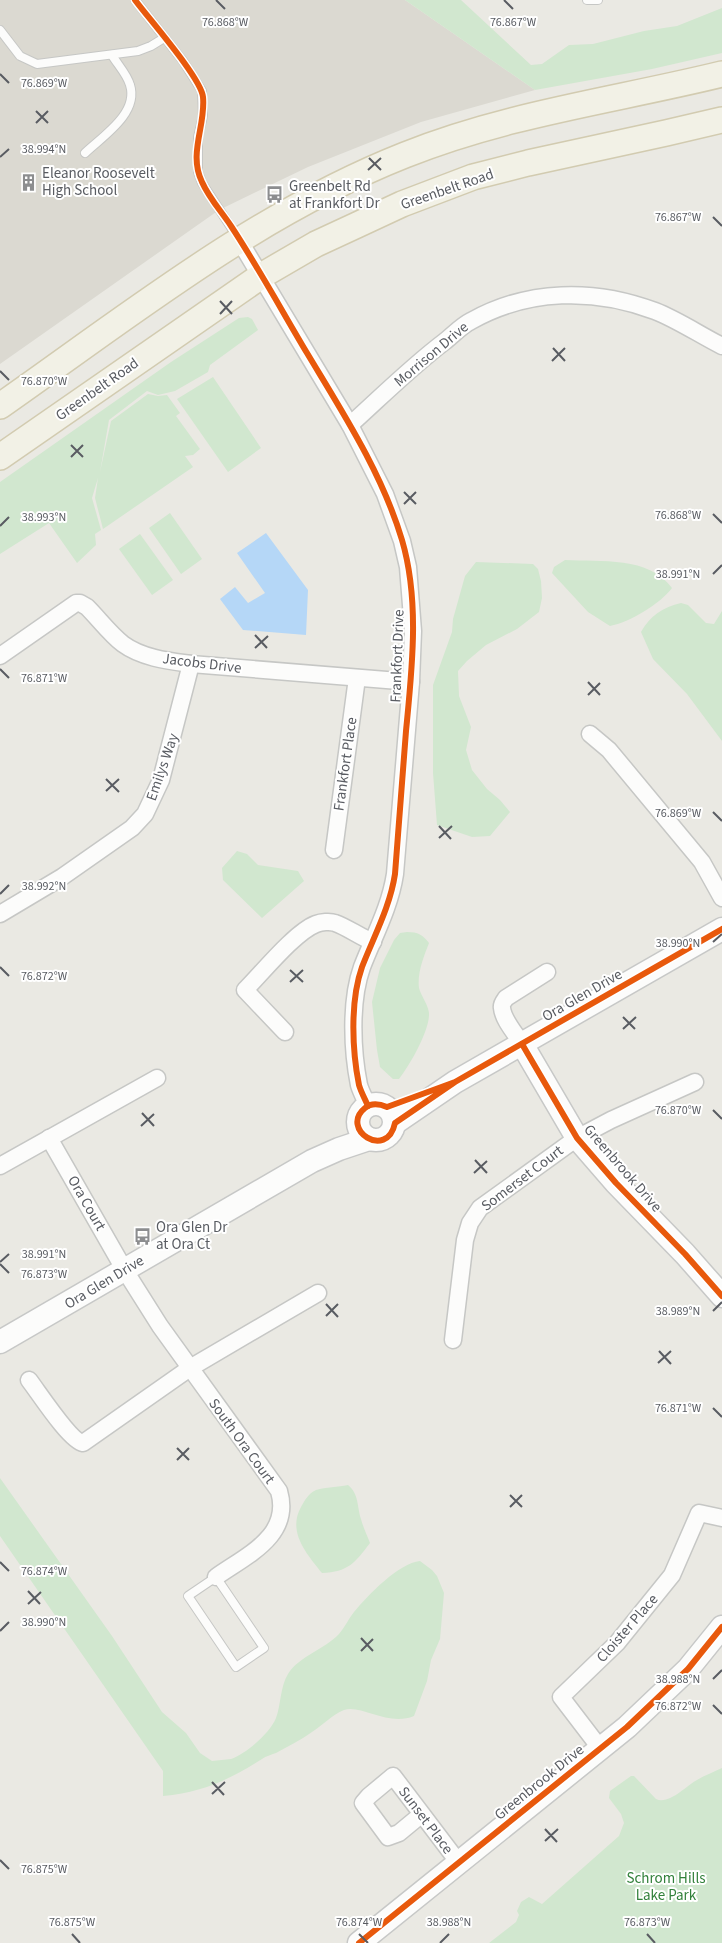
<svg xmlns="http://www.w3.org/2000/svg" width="722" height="1943" font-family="'Source Sans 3',sans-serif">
<rect width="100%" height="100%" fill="#eae9e3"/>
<polygon fill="#dbd9d1" points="0,0 405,0 535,90 421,122 308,167 219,210 0,364"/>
<g fill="#d1e7cf">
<polygon points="405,0 461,0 531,65 542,64 569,45 593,44 644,31 677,26 722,8 722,53 652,69 535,90"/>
<polygon points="248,317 252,319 258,330 210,365 208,372 175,391 158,395 147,391 109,420 100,472 111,421 148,394 158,396 167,395 180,413 176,416 200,449 193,455 185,456 193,467 103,529 95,498 98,478 92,498 101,530 95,534 96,545 77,563 49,523 0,554 0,482 171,362 239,318"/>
<polygon points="213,377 261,448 228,472 177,399"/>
<polygon points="170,513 202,559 181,574 149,528"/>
<polygon points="140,534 173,580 152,595 119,549"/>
<path d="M565,560C601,562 649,556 672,588C660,604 630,622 610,626L588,612L552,573L554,567Z"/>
<polygon points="476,562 533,564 538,569 541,581 542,598 539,612 517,629 486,645 467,661 458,671 459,696 471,727 466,750 472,770 487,789 500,800 510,812 490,836 472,837 437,825 433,773 433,685 452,632 453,619 465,576"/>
<path d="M681,603L688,605L706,623L714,624L722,611V741L687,694L653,659L641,632C650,616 663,607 681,603Z"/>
<polygon points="237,851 247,854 258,865 298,871 304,881 262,918 223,880 222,868"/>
<path d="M407,932C418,932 423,935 429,943C424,956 417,973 419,988C421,996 428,1004 429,1013C430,1030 410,1065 399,1079H393L380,1067L377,1050L372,1002L380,968L394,940L400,933Z"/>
<path d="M0,1478L112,1636L162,1712L186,1733L200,1753L212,1761C218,1760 225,1760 231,1759C246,1754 270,1733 276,1718C281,1705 280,1687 288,1674C298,1657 325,1649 339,1634C345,1627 349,1618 354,1612C368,1595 399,1563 420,1561L432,1570L437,1576L444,1593L440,1639L431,1660L427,1681L414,1716C388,1727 361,1704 344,1710C332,1715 323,1725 312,1732C301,1740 288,1746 276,1753C271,1755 266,1756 262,1759C228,1780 204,1792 163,1796V1771L0,1536Z"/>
<path d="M348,1485C359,1494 357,1506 361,1519C363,1527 367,1535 370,1543C355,1563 348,1572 322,1573C307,1554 287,1532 301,1507C305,1500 308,1494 316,1490C326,1487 338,1487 348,1485Z"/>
<path d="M722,1768V1943H489L516,1922L519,1915L517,1911L521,1902L529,1897L542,1904L619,1836L624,1823L621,1814L609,1798L610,1791L631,1776H634L656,1799C669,1805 686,1786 697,1780C705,1775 714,1772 722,1768Z"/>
</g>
<polygon fill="#b5d7f7" points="266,533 308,590 306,635 243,630 220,599 235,587 248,603 265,593 237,553"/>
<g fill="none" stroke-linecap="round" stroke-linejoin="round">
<defs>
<g id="lane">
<polyline points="135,0 183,61 202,91 203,116 198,137 198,172 202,183 238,238"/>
<polyline points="587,0 598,0"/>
<polyline points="0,30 20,56 37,64 138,51 151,46 164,38"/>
<path d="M85,153C103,136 139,113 130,85C127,74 117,64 112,55"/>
<polygon points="216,1577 264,1648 236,1667 188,1596"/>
</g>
<g id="street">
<path d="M239,240L350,425L385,494L402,541L408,567L413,631L411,682L395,874C390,907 374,936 362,967C350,1001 352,1050 359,1085C361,1092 365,1099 368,1106"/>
<path d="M350,425C381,397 411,367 444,342C453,335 461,326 471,321C528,289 594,288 655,311C678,320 700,335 722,346"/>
<path d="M0,656L76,603H80L87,607C99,619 110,634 123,644C142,658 169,661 191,664L411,682"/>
<polyline points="590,734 609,750 702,862 722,898"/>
<polyline points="334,850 357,678"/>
<polyline points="0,914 62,877 132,828 145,814 161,780 191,664"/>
<path d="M285,1032L245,990C262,973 295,932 316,924C321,922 330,921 335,923C347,927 360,937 373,942"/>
<path d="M522,1044C516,1034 503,1020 502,1008C501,1004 504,1001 506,998L547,972"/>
<path d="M49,1138L124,1269L160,1326L279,1491C292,1536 247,1555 216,1577"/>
<polyline points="0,1166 157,1078"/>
<polyline points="453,1340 465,1240 470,1223 480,1208 577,1138 611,1120 695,1082"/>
<path d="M29,1380C39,1393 70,1441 83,1443L190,1368L318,1293"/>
<polyline points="600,1748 561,1697 617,1643 672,1575 699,1513 722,1518"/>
<polyline points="422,1814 399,1833 388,1837 363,1803 369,1796 393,1776 459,1863"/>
</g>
<g id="secondary">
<polyline points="522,1044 577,1138 616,1183 685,1254 722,1296"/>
<circle cx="376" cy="1122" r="18"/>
<polyline points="395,1123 455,1082 722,929"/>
<polyline points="0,1342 312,1161 339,1149 369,1139"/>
<polyline points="359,1943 627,1727 688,1669 722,1627"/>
</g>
<g id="primary">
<path d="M0,406C130,315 256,214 405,155C507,114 616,100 722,74"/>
<polyline points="0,457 261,276 316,244 357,225 402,204 473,177 528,163 666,133 722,120"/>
</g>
</defs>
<use href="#lane" stroke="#c6c7c5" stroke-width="10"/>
<use href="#street" stroke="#c6c7c5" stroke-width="19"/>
<use href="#secondary" stroke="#c7c8c7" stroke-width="25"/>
<use href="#primary" stroke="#d2cbb0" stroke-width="28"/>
<use href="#lane" stroke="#fcfcfb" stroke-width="8"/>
<use href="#street" stroke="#fcfcfb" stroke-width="16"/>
<use href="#secondary" stroke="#fcfcfb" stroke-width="22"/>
<use href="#primary" stroke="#f2f1e6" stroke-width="25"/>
<defs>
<g id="cycleway">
<path d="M135,0C149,19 201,78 203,97C206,125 188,154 202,182C209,198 221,211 231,226C258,267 282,311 307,353C343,413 382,473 402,540C420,601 412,669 406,731C402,778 399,826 395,874C390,907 374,936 362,967C350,1001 352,1050 359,1085C361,1092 365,1099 368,1106"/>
<polyline points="522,1044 577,1138 616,1183 685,1254 722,1296"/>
<path d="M455,1082L387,1107C380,1104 372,1102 365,1108C339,1129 387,1161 395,1123L455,1082L722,929"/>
<polyline points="359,1943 627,1727 688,1669 722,1627"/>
</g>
</defs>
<use href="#cycleway" stroke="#fff" stroke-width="9"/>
<use href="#cycleway" stroke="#e8590c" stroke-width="6"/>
</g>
<path fill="none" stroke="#595c62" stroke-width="2" d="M216,0L225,9M504,0L513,9M0,74L9,83M36,111L48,123M36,123L48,111M0,157L9,149M369,158L381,170M368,170L381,158M713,217L722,226M220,301L232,314M220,314L232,301M553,348L565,361M552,361L565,348M0,371L9,380M71,445L83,457M71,457L83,445M404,492L416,504M404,504L416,492M713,514L722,523M0,526L9,517M713,574L722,565M255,635L267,648M255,648L268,636M0,669L9,678M588,682L600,695M588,695L600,683M106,779L119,792M106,791L119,779M713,812L722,821M439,826L451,839M439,838L452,826M0,894L9,885M713,942L722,934M0,967L9,976M290,970L303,982M290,982L303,970M623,1017L635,1029M623,1029L636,1017M713,1110L722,1119M142,1113L154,1126M141,1126L154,1114M475,1160L487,1173M474,1173L487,1161M0,1262L9,1254M0,1264L9,1273M326,1304L338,1317M713,1311L722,1302M326,1316L338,1304M659,1351L671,1364M658,1363L671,1351M713,1408L722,1417M177,1448L189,1460M177,1460L189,1448M510,1495L522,1507M510,1507L522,1495M0,1562L9,1571M28,1591L40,1604M28,1604L41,1592M0,1631L9,1622M361,1638L373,1651M361,1651L373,1639M713,1679L722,1670M713,1705L722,1714M212,1782L224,1795M212,1794L225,1782M545,1829L557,1842M545,1841L558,1829M0,1860L9,1869M72,1934L80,1943M359,1934L368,1943M647,1934L655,1943M440,1943L449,1934"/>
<defs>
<symbol id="building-bare" viewBox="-9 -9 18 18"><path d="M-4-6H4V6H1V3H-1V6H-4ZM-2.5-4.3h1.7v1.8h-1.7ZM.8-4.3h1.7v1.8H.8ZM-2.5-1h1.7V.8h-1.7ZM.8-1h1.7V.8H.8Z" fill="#8c8d8f" stroke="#fff" stroke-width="2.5" paint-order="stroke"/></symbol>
<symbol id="bus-bare" viewBox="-9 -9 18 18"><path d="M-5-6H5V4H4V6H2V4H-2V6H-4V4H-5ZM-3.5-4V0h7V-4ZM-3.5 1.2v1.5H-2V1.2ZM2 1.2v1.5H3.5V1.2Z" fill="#8c8d8f" stroke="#fff" stroke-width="2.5" paint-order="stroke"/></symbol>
</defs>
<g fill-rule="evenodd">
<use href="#building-bare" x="16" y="170" width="25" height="25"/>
<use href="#bus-bare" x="262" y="182" width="25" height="25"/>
<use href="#bus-bare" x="130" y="1224" width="25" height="25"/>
</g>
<g text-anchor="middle" stroke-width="4" stroke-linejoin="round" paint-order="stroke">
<g font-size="15" fill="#595c62" stroke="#fff" text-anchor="start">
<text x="42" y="178">Eleanor Roosevelt<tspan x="42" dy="17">High School</tspan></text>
<text x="289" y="191">Greenbelt Rd<tspan x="289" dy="17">at Frankfort Dr</tspan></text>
<text x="156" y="1232">Ora Glen Dr<tspan x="156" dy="17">at Ora Ct</tspan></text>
</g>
<g font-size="15" fill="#595c62" stroke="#fff">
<text transform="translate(447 189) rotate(-19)" y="5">Greenbelt Road</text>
<text transform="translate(431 354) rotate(-40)" y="5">Morrison Drive</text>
<text transform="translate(97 389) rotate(-35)" y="5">Greenbelt Road</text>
<text transform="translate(397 656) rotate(-88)" y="5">Frankfort Drive</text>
<text transform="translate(202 663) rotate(7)" y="5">Jacobs Drive</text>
<text transform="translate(345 764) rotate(-82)" y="5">Frankfort Place</text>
<text transform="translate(162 767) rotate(-71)" y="5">Emilys Way</text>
<text transform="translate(582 995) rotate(-30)" y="5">Ora Glen Drive</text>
<text transform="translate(623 1168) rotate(49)" y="5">Greenbrook Drive</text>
<text transform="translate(522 1178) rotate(-37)" y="5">Somerset Court</text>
<text transform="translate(87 1203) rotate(60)" y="5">Ora Court</text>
<text transform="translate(104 1282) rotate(-31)" y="5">Ora Glen Drive</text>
<text transform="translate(242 1441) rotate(54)" y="5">South Ora Court</text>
<text transform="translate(627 1628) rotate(-49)" y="5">Cloister Place</text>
<text transform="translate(539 1782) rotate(-39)" y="5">Greenbrook Drive</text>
<text transform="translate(426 1820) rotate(53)" y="5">Sunset Place</text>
</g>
<g font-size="15" fill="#32813b" stroke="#fff">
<text x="666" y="1883">Schrom Hills<tspan x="666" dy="17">Lake Park</tspan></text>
</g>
</g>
<g font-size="12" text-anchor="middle" fill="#595c62" stroke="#fff" stroke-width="4" stroke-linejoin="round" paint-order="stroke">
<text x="225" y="26">76.868°W</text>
<text x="513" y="26">76.867°W</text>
<text x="44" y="87">76.869°W</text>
<text x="44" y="153">38.994°N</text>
<text x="678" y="221">76.867°W</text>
<text x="44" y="385">76.870°W</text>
<text x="678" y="519">76.868°W</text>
<text x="44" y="521">38.993°N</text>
<text x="678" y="578">38.991°N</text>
<text x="44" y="682">76.871°W</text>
<text x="678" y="817">76.869°W</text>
<text x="44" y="890">38.992°N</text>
<text x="678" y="947">38.990°N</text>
<text x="44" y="980">76.872°W</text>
<text x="678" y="1114">76.870°W</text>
<text x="44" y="1258">38.991°N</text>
<text x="44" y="1278">76.873°W</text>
<text x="678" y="1315">38.989°N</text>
<text x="678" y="1412">76.871°W</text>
<text x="44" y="1575">76.874°W</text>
<text x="44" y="1626">38.990°N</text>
<text x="678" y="1683">38.988°N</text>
<text x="678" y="1710">76.872°W</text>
<text x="44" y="1873">76.875°W</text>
<text x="359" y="1926">76.874°W</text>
<text x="647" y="1926">76.873°W</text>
<text x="72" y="1926">76.875°W</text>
<text x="449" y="1926">38.988°N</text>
</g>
</svg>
